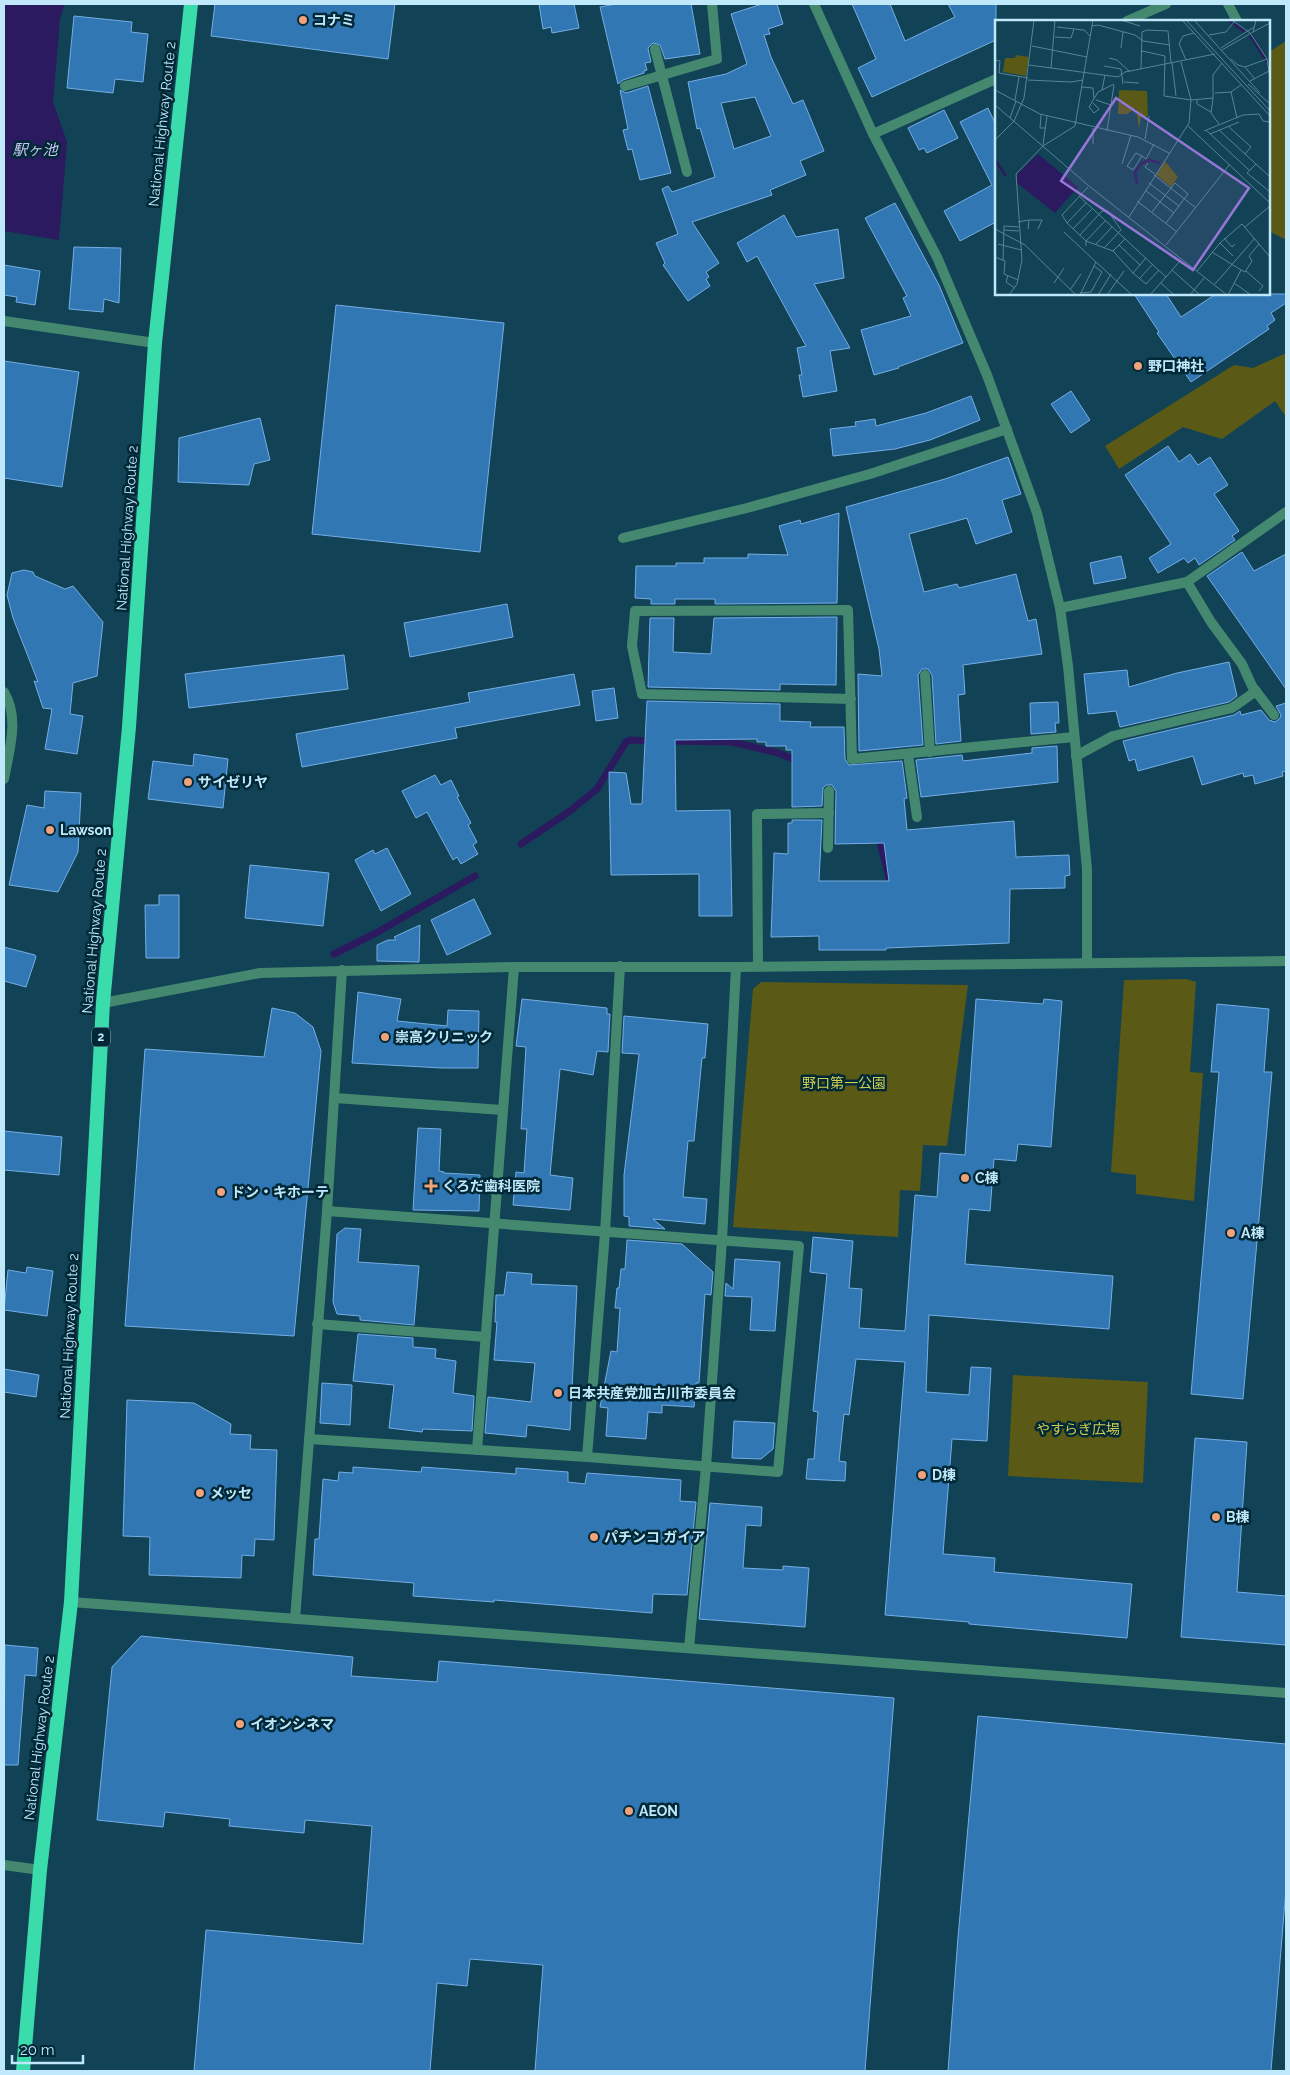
<svg xmlns="http://www.w3.org/2000/svg" width="1290" height="2075" font-family="Raleway,'Noto Sans JP',sans-serif">
<rect width="100%" height="100%" fill="#124255"/>
<g fill="#5a5916">
<polygon points="1286,41 1286,240 1269,231 1269,52"/>
<polygon points="1286,353 1286,417 1275,401 1222,439 1183,427 1119,469 1105,446 1234,365 1253,368"/>
<polygon points="1186,979 1196,982 1190,1072 1203,1073 1194,1201 1136,1194 1136,1175 1111,1172 1124,980"/>
<polygon points="761,982 968,985 947,1146 923,1145 920,1191 900,1190 898,1237 733,1227 753,989"/>
<polygon points="1013,1375 1148,1382 1143,1483 1008,1476"/>
</g>
<polygon fill="#2b1a5f" points="4,4 65,4 60,18 53,102 67,142 59,240 4,231"/>
<g fill="none" stroke-linecap="round" stroke-linejoin="round">
<g stroke="#2b1a5f" stroke-width="7">
<polyline points="666,741 732,742 778,753 800,762"/>
<polyline points="878,834 890,882"/>
<polyline points="521,844 570,811 597,789 626,742 630,740 653,741"/>
<polyline points="334,954 376,933 475,876"/>
</g>
</g>
<g fill="#3177b3" stroke="#75aee4" fill-rule="evenodd">
<polygon points="215,4 395,4 388,59 211,36"/>
<polygon points="539,4 574,4 579,28 552,33 551,27 543,29"/>
<polygon points="616,4 691,4 700,54 665,59 660,45 653,43 648,48 651,62 645,63 647,70 644,71 644,73 623,80 618,84 600,7"/>
<path d="M762,4H777L783,24L768,29L770,34L764,35L771,57L793,104L803,100L824,151L800,161L806,175L770,190L772,195L692,222L719,263L706,272L709,277L706,279L710,286L688,301L663,265L665,263L656,243L678,234L662,189L668,186L672,192L715,177L700,128L697,129L688,82L726,74L747,64L731,14ZM755,97L771,136L734,149L721,103Z"/>
<polygon points="852,4 890,4 905,41 955,17 948,4 996,4 996,40 872,97 858,68 876,59"/>
<polygon points="74,16 132,22 131,32 148,34 143,82 115,79 113,93 67,88"/>
<polygon points="648,86 671,173 640,180 632,149 628,150 623,130 628,129 620,90 626,93"/>
<polygon points="988,108 996,125 996,222 960,241 944,211 992,185 960,122"/>
<polygon points="944,110 958,138 927,153 924,148 919,150 908,128"/>
<polygon points="895,203 939,285 963,343 898,367 899,368 874,375 861,330 911,316 903,298 907,296 865,218"/>
<polygon points="784,215 796,237 838,229 844,278 814,284 850,348 830,351 837,391 803,397 799,375 802,375 797,348 806,346 757,256 747,262 737,243"/>
<polygon points="74,247 121,248 119,303 104,299 103,312 69,309"/>
<polygon points="4,265 40,271 35,305 16,302 17,297 4,295"/>
<polygon points="1134,294 1166,294 1181,317 1216,294 1286,294 1286,303 1271,313 1275,320 1267,326 1269,329 1191,382 1157,333 1159,332"/>
<polygon points="336,305 504,323 480,552 312,534"/>
<polygon points="4,361 79,372 62,487 4,478"/>
<polygon points="1071,391 1090,420 1071,433 1051,404"/>
<polygon points="971,396 980,420 930,440 895,449 833,456 830,429 856,426 855,422 875,419 876,426 926,413"/>
<polygon points="260,418 270,460 254,464 249,485 178,482 179,438"/>
<polygon points="1168,446 1179,462 1190,454 1198,465 1210,457 1228,485 1214,494 1239,531 1232,536 1235,540 1199,565 1195,558 1188,563 1184,558 1158,573 1149,558 1171,544 1125,475"/>
<polygon points="1008,457 1021,494 1002,500 1012,532 976,544 967,518 909,534 924,592 957,584 959,588 1016,574 1028,621 1036,619 1042,654 963,665 965,694 958,695 961,741 936,744 932,675 928,669 922,669 918,675 923,745 859,751 858,674 882,676 879,649 846,507 945,479"/>
<polygon points="839,513 837,603 715,604 715,599 675,599 675,604 651,604 651,599 635,598 636,566 676,566 676,563 704,563 704,558 748,558 748,554 788,555 779,526 800,520 801,524"/>
<polygon points="1242,552 1254,571 1286,554 1286,689 1207,576"/>
<polygon points="1121,556 1126,578 1094,584 1090,563"/>
<polygon points="24,570 33,572 35,576 65,589 73,586 103,622 97,676 73,683 70,714 83,716 77,754 45,749 52,709 43,708 34,681 38,682 13,618 7,595 12,573"/>
<polygon points="507,604 513,637 410,657 404,623"/>
<polygon points="837,617 836,685 780,684 780,690 648,687 650,618 674,618 673,652 711,654 714,618"/>
<polygon points="344,655 348,689 189,708 185,674"/>
<polygon points="1229,662 1237,696 1229,702 1120,727 1116,711 1088,714 1084,674 1127,670 1129,687 1177,673"/>
<polygon points="574,674 580,705 455,728 457,738 302,767 296,734 470,702 468,693"/>
<polygon points="614,688 618,718 596,721 592,691"/>
<polygon points="647,701 780,704 780,721 811,722 810,727 844,727 845,759 849,765 902,761 907,798 904,799 907,830 1014,821 1016,857 1069,855 1070,875 1065,876 1065,888 1010,889 1009,943 886,948 886,950 819,950 819,936 771,937 774,853 788,854 788,823 792,823 792,820 822,820 819,881 889,881 884,843 835,844 836,791 832,785 826,785 823,788 822,806 792,807 792,750 786,750 786,746 766,746 766,742 757,742 757,739 675,740 676,811 730,810 732,916 699,916 699,874 611,875 609,772 626,773 631,804 642,804"/>
<polygon points="1058,702 1059,723 1055,723 1056,732 1031,734 1030,703"/>
<polygon points="1286,703 1286,771 1282,772 1283,776 1255,784 1253,775 1244,777 1243,773 1202,785 1193,756 1138,771 1135,759 1129,761 1123,741 1234,715 1240,711 1241,715 1261,710 1269,720 1275,722 1280,718 1281,715 1276,706"/>
<polygon points="1057,746 1058,782 921,797 916,760 962,755 963,761 1032,753 1032,748"/>
<polygon points="194,754 228,759 223,808 148,799 153,761 193,766"/>
<polygon points="435,775 441,785 451,780 459,796 457,797 471,823 468,825 477,842 473,845 478,854 461,864 457,857 453,860 427,812 416,818 402,791"/>
<polygon points="45,791 81,793 78,852 58,892 9,885 27,805 44,808"/>
<polygon points="387,848 411,894 381,911 355,860 373,850 375,854"/>
<polygon points="250,865 329,873 323,926 245,918"/>
<polygon points="159,895 179,895 179,958 146,958 145,905 159,905"/>
<polygon points="474,899 491,934 447,955 431,920"/>
<polygon points="420,925 419,962 377,961 377,945 388,940 396,940 394,937"/>
<polygon points="4,947 35,955 36,957 26,987 4,981"/>
<polygon points="358,992 401,999 397,1021 447,1026 448,1010 479,1011 478,1068 442,1068 352,1063"/>
<polygon points="522,999 607,1008 607,1014 610,1014 608,1052 597,1051 593,1075 560,1069 550,1175 573,1178 570,1210 513,1205 516,1172 524,1173 527,1129 521,1129 526,1047 516,1046"/>
<polygon points="976,999 1043,1004 1044,999 1062,1001 1051,1147 1018,1144 1016,1161 994,1159 990,1211 969,1209 965,1264 1113,1276 1109,1329 929,1315 926,1392 969,1395 971,1367 991,1368 987,1441 952,1439 943,1554 995,1558 994,1572 1132,1584 1127,1638 969,1624 969,1622 885,1615 905,1362 856,1359 849,1415 844,1414 839,1461 846,1462 845,1481 806,1479 808,1459 814,1459 818,1412 813,1411 827,1274 810,1272 813,1237 853,1241 849,1288 862,1289 859,1328 905,1331 915,1195 937,1197 940,1153 965,1155"/>
<polygon points="1217,1004 1269,1009 1264,1072 1272,1072 1243,1399 1191,1394 1219,1072 1211,1072"/>
<polygon points="272,1008 295,1013 313,1027 321,1051 294,1336 125,1326 145,1049 264,1057"/>
<polygon points="624,1016 708,1024 705,1058 702,1058 694,1141 688,1141 683,1197 707,1199 705,1224 653,1219 665,1229 629,1226 629,1217 624,1216 624,1175 639,1054 622,1053"/>
<polygon points="418,1128 441,1129 439,1171 444,1172 444,1173 480,1175 479,1211 413,1210"/>
<polygon points="4,1131 62,1137 59,1175 4,1170"/>
<polygon points="345,1228 361,1229 358,1262 419,1266 414,1325 360,1320 360,1316 337,1314 333,1302 337,1234"/>
<polygon points="627,1240 682,1244 713,1272 711,1295 705,1294 699,1383 696,1383 694,1407 662,1405 662,1413 648,1412 646,1439 606,1436 608,1408 600,1407 611,1351 617,1352 620,1308 615,1308 617,1288 619,1288 621,1269 625,1269"/>
<polygon points="735,1259 780,1262 775,1331 750,1330 752,1297 725,1296 726,1283 733,1289"/>
<polygon points="27,1267 53,1271 47,1316 4,1310 8,1270 26,1273"/>
<polygon points="507,1272 532,1274 531,1284 577,1286 570,1430 527,1425 526,1437 485,1433 488,1397 531,1402 535,1363 494,1360 497,1322 495,1322 496,1295 504,1295"/>
<polygon points="358,1334 413,1338 413,1347 436,1349 435,1358 456,1361 453,1393 474,1396 472,1431 423,1429 422,1432 389,1428 394,1385 353,1381"/>
<polygon points="4,1369 39,1375 36,1397 4,1392"/>
<polygon points="322,1383 352,1385 350,1425 320,1423"/>
<polygon points="127,1400 194,1403 231,1424 230,1434 251,1435 250,1449 277,1450 274,1540 255,1539 254,1556 242,1555 241,1578 149,1575 150,1537 123,1536"/>
<polygon points="734,1421 775,1423 773,1449 761,1459 732,1458"/>
<polygon points="1195,1438 1247,1442 1237,1592 1286,1596 1286,1645 1181,1637"/>
<polygon points="353,1467 421,1472 422,1467 516,1474 516,1468 568,1472 568,1482 585,1484 587,1473 681,1480 680,1501 696,1502 687,1595 653,1594 652,1613 494,1600 494,1602 413,1596 414,1583 313,1575 315,1539 319,1539 323,1479 338,1481 339,1472 353,1473"/>
<polygon points="710,1503 762,1507 761,1526 746,1525 743,1568 783,1570 783,1566 809,1568 805,1627 699,1619"/>
<polygon points="141,1636 353,1657 351,1676 437,1682 439,1661 894,1698 865,2071 535,2071 543,1965 470,1959 467,1986 437,1983 430,2071 194,2071 206,1930 363,1944 372,1826 305,1820 304,1833 229,1826 230,1819 165,1812 163,1827 97,1820 112,1667"/>
<polygon points="5,1645 38,1648 36,1676 25,1675 18,1765 4,1765"/>
<polygon points="978,1716 1286,1744 1286,1889 1271,2071 948,2071 958,1937"/>
</g>
<g fill="none" stroke-linecap="round" stroke-linejoin="round">
<g stroke="#44886f" stroke-width="10">
<polyline points="814,4 873,134 937,257 987,375 1037,513 1060,608 1068,666 1087,869 1087,962"/>
<polyline points="1228,4 1237,21"/>
<polyline points="1127,21 1166,4"/>
<polyline points="655,49 687,172"/>
<polyline points="625,86 717,59 712,4"/>
<polyline points="873,134 996,79"/>
<polyline points="4,321 155,343"/>
<polyline points="623,538 747,508 870,474 1007,429"/>
<polyline points="1187,582 1211,622 1242,664 1252,686 1274,715"/>
<polyline points="1060,608 1187,582 1286,512"/>
<polyline points="925,675 930,752"/>
<path d="M4,692C20,718 9,751 4,779"/>
<polyline points="851,699 642,694 632,646 635,611 848,610 852,759 1074,737"/>
<polyline points="908,754 917,817"/>
<polyline points="1076,756 1113,736 1232,708 1256,691"/>
<polyline points="828,848 829,791"/>
<polyline points="758,966 757,814 829,813"/>
<polyline points="103,1003 260,973 514,967 736,967 1286,961"/>
<polyline points="335,1098 502,1110"/>
<polyline points="317,1324 486,1337"/>
<polyline points="309,1439 587,1457 778,1472 799,1246 327,1211"/>
<polyline points="477,1450 514,967"/>
<polyline points="587,1457 605,1233 620,966"/>
<polyline points="295,1619 327,1211 342,970"/>
<polyline points="689,1648 706,1467 722,1240 736,967"/>
<polyline points="4,1865 40,1870"/>
</g>
<polyline stroke="#44886f" stroke-width="10" points="71,1602 1286,1693"/>
<polyline stroke="#3adcac" stroke-width="14" points="23,2071 40,1870 71,1602 103,1003 129,727 155,343 191,4"/>
</g>
<g fill="#f0a27a" stroke="#012836" stroke-width="2">
<circle cx="303" cy="20" r="5"/>
<circle cx="1138" cy="366" r="5"/>
<circle cx="188" cy="782" r="5"/>
<circle cx="50" cy="830" r="5"/>
<circle cx="385" cy="1037" r="5"/>
<circle cx="965" cy="1178" r="5"/>
<path d="M428.5 1178.5h5v5h5v5h-5v5h-5v-5h-5v-5h5z"/>
<circle cx="221" cy="1192" r="5"/>
<circle cx="1231" cy="1233" r="5"/>
<circle cx="558" cy="1393" r="5"/>
<circle cx="922" cy="1475" r="5"/>
<circle cx="200" cy="1493" r="5"/>
<circle cx="1216" cy="1517" r="5"/>
<circle cx="594" cy="1537" r="5"/>
<circle cx="240" cy="1724" r="5"/>
<circle cx="629" cy="1811" r="5"/>
</g>
<g text-anchor="middle" stroke-width="5" stroke-linejoin="round" paint-order="stroke">
<rect fill="#012836" stroke="#86aebf" stroke-width="1" x="92" y="1027.5" width="18" height="19" rx="4"/>
<g font-size="12" font-weight="bold" fill="#bfe8fa">
<text x="101" y="1041">2</text>
</g>
<g font-size="14" font-weight="bold" fill="#bfe8fa" stroke="#012836" text-anchor="start">
<text x="313" y="25">コナミ</text>
<text x="1148" y="371">野口神社</text>
<text x="198" y="787">サイゼリヤ</text>
<text x="60" y="835">Lawson</text>
<text x="395" y="1042">崇高クリニック</text>
<text x="975" y="1183">C棟</text>
<text x="442" y="1191">くろだ歯科医院</text>
<text x="231" y="1197">ドン・キホーテ</text>
<text x="1241" y="1238">A棟</text>
<text x="568" y="1398">日本共産党加古川市委員会</text>
<text x="932" y="1480">D棟</text>
<text x="210" y="1498">メッセ</text>
<text x="1226" y="1522">B棟</text>
<text x="604" y="1542">パチンコ ガイア</text>
<text x="250" y="1729">イオンシネマ</text>
<text x="639" y="1816">AEON</text>
</g>
<g font-size="14" fill="#bfe8fa" stroke="#012836">
<text transform="translate(162 124) rotate(-84)" y="5">National Highway Route 2</text>
<text transform="translate(127 528) rotate(-86)" y="5">National Highway Route 2</text>
<text transform="translate(94 931) rotate(-85)" y="5">National Highway Route 2</text>
<text transform="translate(69 1336) rotate(-87)" y="5">National Highway Route 2</text>
<text transform="translate(39 1738) rotate(-83)" y="5">National Highway Route 2</text>
</g>
<g font-size="14" fill="#d2ce4f" stroke="#012836">
<text x="844" y="1088">野口第一公園</text>
<text x="1078" y="1434">やすらぎ広場</text>
</g>
<g font-size="15" font-style="italic" fill="#cac7f2" stroke="#012836">
<text x="35" y="155">駅ヶ池</text>
</g>
</g>
<g transform="translate(995 20)">
<rect width="275" height="275" fill="#124255"/>
<path d="M21,35L34,37L31,56L8,52L10,38H20ZM124,70L152,71L153,96L146,97L144,109L141,88L132,94H123ZM170,141L183,157L176,167L161,155Z" fill="#5a5916"/>
<path d="M43,134L83,167L60,193L22,163L23,153Z" fill="#2b1a5f"/>
<path fill="none" stroke="#2b1a5f" stroke-width="2.5" d="M233,0L250,12M255,15L272,42M0,140L11,156M142,164L140,152L147,143L154,140L165,143"/>
<path fill="none" stroke="#578497" stroke-width="1" d="M126,0L145,6M187,0L275,96M191,0L275,91M199,0L265,73M237,0L255,13L272,39L275,59M97,6L103,5L140,15L148,21L175,25M62,7L89,10L95,16M258,12L275,3M214,15L231,12L239,2M60,17L76,18L79,9M37,26L92,37M126,28L128,12M226,28L259,7M227,30L258,12L261,0M147,31L170,36M170,36L169,76L196,80M114,38L122,40L135,52M236,39L243,45L250,47L272,39M0,40L5,41L4,53L33,58M191,40L184,24L188,16L199,13M177,43L181,76M34,45L123,57L130,52L220,34M109,46L126,49L128,64M250,47L260,59M56,48L60,0M146,49L147,12L152,10L173,11L176,43M33,60L76,62L88,60M255,61L274,51M129,62L144,63M253,64L275,84M87,67L98,68L99,78M0,70L45,94L143,117L174,133M107,70L110,55M220,73L236,72M218,78L216,93L224,104M202,79V84L216,92M20,80L24,57M101,80L116,85M196,80L218,78V55L227,43M98,83L104,89L99,93L94,87L103,72L119,64M0,85L94,166L232,275M46,95L45,108H51M15,98L21,81M242,98L236,72L246,65M192,105L275,183M233,106L256,127L250,134M224,110L275,157M112,111L119,65M209,111L248,95L264,94L268,101L275,102M212,111L254,150M215,114L244,102M150,119L154,96M0,120L19,101L29,78L39,0M98,124V108M48,125L52,96M147,136L138,150L132,146L141,133L147,136L151,139L159,124M153,143L150,147L160,154M127,144L136,115M261,144L252,153L275,172M159,155L201,188M154,163L184,186M93,167L67,195L72,203L91,221L118,231L138,253L151,238M150,170L179,193M84,176L171,257M142,181L182,212M157,192L180,163L193,174L171,203M134,197L194,103L196,80L186,42M34,200H47L43,209M23,202L34,200L33,209M72,203L91,183M250,207L275,186M0,209L30,225L81,275M78,209L97,189M9,210L24,211M69,212L101,242M85,215L107,191H113L126,210L109,228M229,218L237,227L240,224M225,223L238,236M3,224L26,230M101,224L117,207M124,225L145,245M171,225L235,144M91,226V221L110,201M118,231L130,219M217,232L246,250L233,275M0,237L10,241L9,254L23,260M8,240L9,206L24,207M177,250L205,275M246,250L250,252L257,241L254,236L264,224M202,251L225,223L247,204L275,237M251,251L268,266L264,271M138,253L151,264L164,250M13,255L11,262L20,268M144,259L158,244M59,263L69,248M166,263L179,275M239,263L256,275M220,264L260,218M75,270L86,254M85,273L96,272L107,252L99,246M14,275L22,264L27,240L21,154L48,126L80,106L98,0M85,275L101,242L137,275M103,275L116,254M112,275L129,251M155,275L186,240M195,275L209,258"/>
<path fill="#9677d7" fill-opacity="0.15" stroke="#9677d7" stroke-width="2.5" d="M121,78L254,168L198,250L66,161Z"/>
<rect width="275" height="275" fill="none" stroke="#bfe8fa" stroke-width="2.5"/>
</g>
<rect width="1290" height="2075" fill="none" stroke="#bfe8fa" stroke-width="10"/>
<path d="M12 2055v8h71v-8" fill="none" stroke="#bfe8fa" stroke-width="2.5"/>
<text x="20" y="2055" font-size="15" fill="#bfe8fa" stroke="#012836" stroke-width="4" paint-order="stroke">20 m</text>
</svg>
